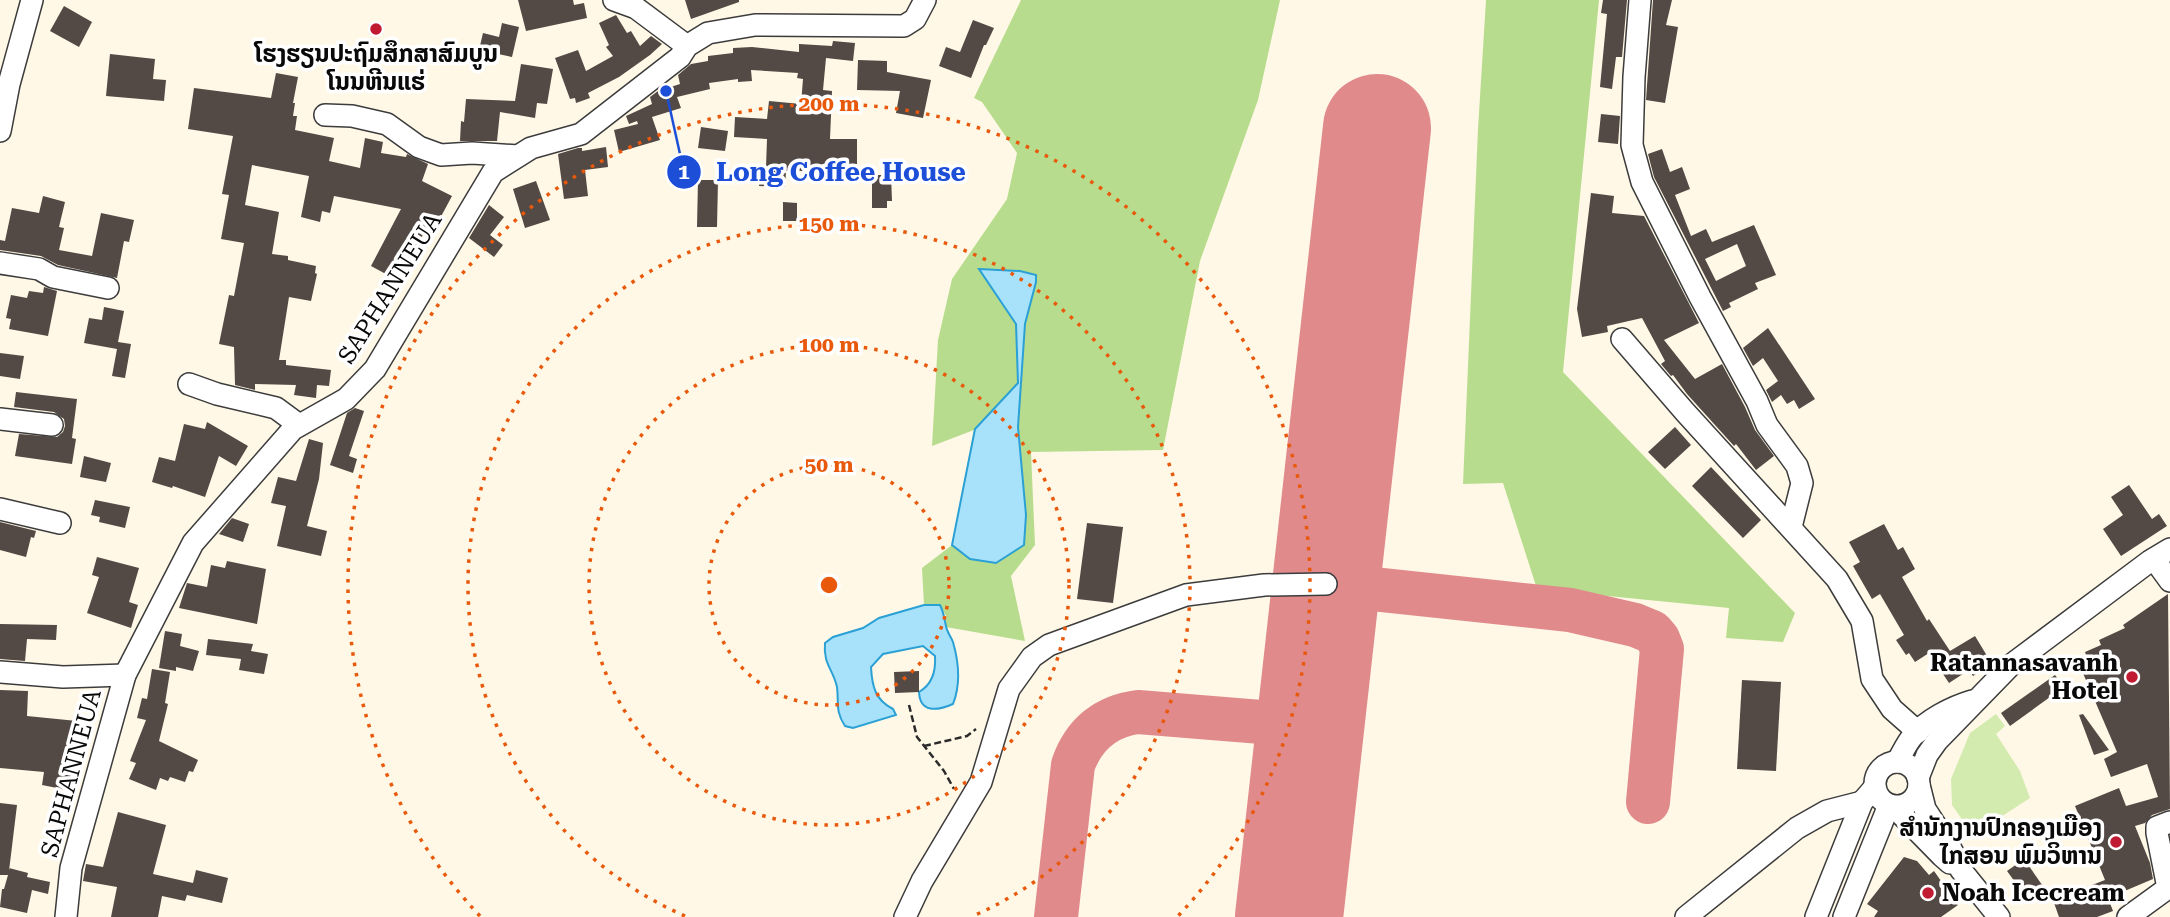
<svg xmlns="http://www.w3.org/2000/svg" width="2170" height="917" font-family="'Roboto Serif','Noto Sans Lao',serif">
<rect width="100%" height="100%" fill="#fff8e6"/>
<polygon fill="#d3ebae" points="1996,714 2005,726 1996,734 2020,771 2030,798 1973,835 1952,805 1951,779 1970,733"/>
<g fill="#b8dc8d">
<polygon points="1021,0 1280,0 1258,100 1200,261 1163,450 1031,452 1035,545 1011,576 1025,641 946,627 946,616 940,605 924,605 922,568 952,545 974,430 932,446 938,340 952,279 1007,199 1017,153 982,102 974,98"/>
<polygon points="1486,0 1599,0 1563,372 1795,613 1783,642 1726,638 1729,608 1537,589 1503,483 1463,484 1478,129"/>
</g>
<g fill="#a7e2fa" stroke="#2aa0d5" stroke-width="2">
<polygon points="979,269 1020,271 1036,275 1036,282 1025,324 1018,427 1026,515 1024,545 996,563 970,559 952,545 975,429 1018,383 1016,324"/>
<path d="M924,605H940C944,613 944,618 946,626C947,632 951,637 953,642C959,663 961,684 953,704C937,711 920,713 919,692C933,684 936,671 935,656L923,646L883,654L871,667C872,686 875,700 893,709L896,715L853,728L845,726C835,711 839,703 837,687C833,669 823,664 825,643L833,637L863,628L879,618Z"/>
</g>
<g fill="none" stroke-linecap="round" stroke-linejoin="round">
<g stroke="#e08a8c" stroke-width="44">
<polyline points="1326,584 1570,610 1635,625 1652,632 1658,639 1662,649 1648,802"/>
<path d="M1056,917L1073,765C1084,734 1106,716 1138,712L1311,726"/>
</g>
<polyline stroke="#e08a8c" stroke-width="108" points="1289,917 1377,128"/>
</g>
<g fill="#534945" fill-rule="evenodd">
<polygon points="518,0 573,0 574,5 584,3 587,18 526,31"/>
<polygon points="685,0 739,0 739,2 691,19"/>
<polygon points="1603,0 1627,0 1622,57 1616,57 1612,89 1600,87 1607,14 1601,13"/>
<polygon points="1653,0 1672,0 1666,25 1678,27 1665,103 1646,100"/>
<polygon points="64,6 92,22 79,47 50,31"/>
<polygon points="616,15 627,33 631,31 640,46 651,36 662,44 650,55 619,77 588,93 590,98 576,103 575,98 570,99 555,58 578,50 586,71 613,56 606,47 609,45 599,23"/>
<polygon points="973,20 994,28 986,45 984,45 971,78 939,66 946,47 960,52"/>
<polygon points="502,23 519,27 512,57 479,50 483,33 499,37"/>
<polygon points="833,41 855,43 853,61 826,58 823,90 832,91 830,139 857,139 857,164 822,164 822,171 786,171 785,187 759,186 760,167 766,167 767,139 734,137 735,117 767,119 769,101 801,104 803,79 797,78 798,73 751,70 752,81 738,82 738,79 709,83 710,89 677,97 681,108 652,117 660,140 619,152 614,130 638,124 637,121 629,124 626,116 652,104 650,97 658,91 680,84 678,75 691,64 708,61 708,56 733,53 733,48 752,47 799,52 799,44 832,46"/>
<polygon points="110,54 155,59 153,79 166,80 164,101 106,96"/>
<polygon points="858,60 887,61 887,72 931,80 923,118 896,113 900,91 857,90"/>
<polygon points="521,64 553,69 547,104 537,103 535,118 500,112 497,141 460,141 461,121 464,122 466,99 515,101"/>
<polygon points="276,73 298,77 293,103 295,103 293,116 297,116 295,130 334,138 329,161 360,168 365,138 383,142 381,153 406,157 407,154 428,164 422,181 452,196 437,224 431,221 397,280 371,266 401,209 334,196 330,213 322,211 320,222 301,217 309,176 252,165 245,205 279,212 272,254 288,256 288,260 316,266 315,273 317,274 311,301 289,297 279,360 286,360 286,365 331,370 329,386 317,385 316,398 294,395 296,385 255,384 255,390 235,385 234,347 219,344 229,295 234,296 244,243 221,239 229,195 222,194 233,136 188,129 194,88 271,98"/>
<polygon points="1601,114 1620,116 1618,144 1598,142"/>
<polygon points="701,127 728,131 725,151 698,148"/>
<polygon points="606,147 608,167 585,170 588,196 564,199 558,154 578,148 582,148 582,151"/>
<path d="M1662,149L1670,172L1682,167L1690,189L1675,195L1691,236L1706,229L1712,242L1754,225L1776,275L1755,283L1758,289L1729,303L1731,307L1723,311L1654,177L1648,154ZM1737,244L1746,266L1716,281L1705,259Z"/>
<polygon points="872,175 891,175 892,201 887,201 887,208 872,208"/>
<polygon points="698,180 718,180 717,227 697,227"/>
<polygon points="536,181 550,220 525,228 513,189"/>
<polygon points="1591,193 1614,196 1612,213 1644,216 1699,323 1664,340 1695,379 1722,364 1745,407 1755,430 1774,456 1756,470 1736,444 1734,446 1687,394 1673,375 1671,376 1661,364 1665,361 1642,318 1607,326 1608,332 1582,337 1577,309"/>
<polygon points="43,196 65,202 59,227 64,228 59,250 92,256 101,213 134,220 129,242 124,241 117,278 58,265 41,256 0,250 0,240 5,241 12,208 39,213"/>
<polygon points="783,202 797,203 797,221 783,221"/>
<polygon points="489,205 504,217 490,235 503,245 494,257 469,238"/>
<polygon points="44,287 57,291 48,336 9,329 11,319 6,318 11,295 27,298 29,291 43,293"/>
<polygon points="104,307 124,311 118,342 131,344 125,378 112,376 117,349 84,343 89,318 102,320"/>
<polygon points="1768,328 1815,399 1799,409 1794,400 1787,404 1781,395 1772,402 1766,390 1778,381 1763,358 1753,366 1743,348"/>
<polygon points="0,353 24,356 20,379 0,376"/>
<polygon points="16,392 77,399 72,438 76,439 72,464 15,456 19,434 57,437 63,432 65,426 64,419 54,412 14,407"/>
<polygon points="355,408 364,411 349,456 357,459 353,473 330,465 347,413"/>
<polygon points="207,422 248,446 236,466 219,456 205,497 173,486 172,488 152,482 159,457 175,461 184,424 205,429"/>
<polygon points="1675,427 1691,445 1665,469 1648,452"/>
<polygon points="309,439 323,443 319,479 307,526 327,531 321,556 277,546 286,506 271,503 278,477 296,481"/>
<polygon points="84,456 111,463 106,482 80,477"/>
<polygon points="1711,467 1761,520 1743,538 1692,486"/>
<polygon points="2129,485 2152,519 2159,514 2167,526 2121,556 2103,529 2123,515 2111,497"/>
<polygon points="95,500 130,507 125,528 99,522 100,517 91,515"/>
<polygon points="232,518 249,524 243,542 219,534"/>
<polygon points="0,522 36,531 34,538 31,537 26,557 0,550"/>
<polygon points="1087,523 1123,527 1113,603 1077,599"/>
<polygon points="1884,524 1898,550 1903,547 1915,569 1902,577 1927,621 1929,619 1950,651 1975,636 1992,664 1973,676 1969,670 1949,683 1929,653 1915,662 1909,653 1906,655 1896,640 1904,635 1880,594 1872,599 1853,566 1860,562 1849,542"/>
<polygon points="97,557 139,568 129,602 138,605 131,628 87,613 99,577 92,575"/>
<polygon points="227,561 266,569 257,624 179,608 187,583 207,587 211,565 225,568"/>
<polygon points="2168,594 2170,809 2152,815 2145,823 2135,826 2150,863 2153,879 2108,898 2113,911 2097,917 2059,917 2053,900 2105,880 2075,806 2119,788 2126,806 2158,797 2147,764 2111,777 2104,759 2117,752 2079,664 2088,660 2085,652 2101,645 2099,640 2125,628 2123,625"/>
<polygon points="0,624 57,625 56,640 27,639 25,661 0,659"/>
<polygon points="165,631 182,634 180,646 199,651 193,671 176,667 176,671 159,668"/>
<polygon points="208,639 253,644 251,651 268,654 264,674 239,670 241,659 206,655"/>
<polygon points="152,669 170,672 165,703 168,704 159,741 198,760 193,772 189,771 185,782 170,777 168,781 160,778 156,790 129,779 136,763 130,761 146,720 137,718 142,698 147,699"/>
<polygon points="919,671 919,692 895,693 894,672"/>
<polygon points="2055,675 2064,687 2010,726 2001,713"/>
<polygon points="1742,680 1781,682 1776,771 1737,769"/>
<polygon points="0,690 28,691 27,716 77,721 73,761 80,762 76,782 68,780 67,790 42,785 44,772 0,768"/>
<polygon points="2083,714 2109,750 2094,755 2079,715"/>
<polygon points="0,803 17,805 9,871 9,868 28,873 27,877 50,882 48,894 32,890 27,913 0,907 2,889 4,889 8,875 0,875"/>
<polygon points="118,812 166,825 153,874 193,883 196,870 228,878 222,903 187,895 185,901 162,896 158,917 111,917 117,887 83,881 86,864 103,867"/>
<polygon points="1904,857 1917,861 1929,875 1934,871 1958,905 1941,917 1874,917 1878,911 1867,904"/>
<polygon points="2024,859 2047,892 2031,904 2007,871"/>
</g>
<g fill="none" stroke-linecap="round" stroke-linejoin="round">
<defs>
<g id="minor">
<polyline points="614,0 636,8 687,46"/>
<polyline points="1640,0 1634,77 1632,145 1642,182 1700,297 1757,401 1767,425 1797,466 1802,483 1791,527"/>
<polyline points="325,115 352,116 387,124 419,147 441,155 472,153 518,156"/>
<polyline points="0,131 9,84 32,0"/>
<polyline points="0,263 39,269 53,277 108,288"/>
<polyline points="1622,339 1685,412 1837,579 1862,621 1872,679 1892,709 1918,732"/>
<polyline points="189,384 217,394 276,408 299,425"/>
<polyline points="0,419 52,425"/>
<polyline points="0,509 60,523"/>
<polyline points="2154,559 2170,581"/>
<polyline points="0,672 63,677 125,675"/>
<path d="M1897,762C1902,754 1906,744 1912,737C1926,720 1952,707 1972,701"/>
<circle cx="1897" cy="784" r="22"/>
<polyline points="1918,778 1927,755 1937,741 2011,665 2150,561 2170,549"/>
<polyline points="1919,785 1925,809 1951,849 1961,870 1999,917"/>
<polyline points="1893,806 1942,856 1950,863"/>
<polyline points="66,917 71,868 125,675 193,543 293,429 346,399 375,369 493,172 531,148 581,134 680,57 687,46 708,33 755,25 904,26 915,19 925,0"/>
<polyline points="905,917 922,881 981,782 1009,689 1032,657 1049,645 1186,595 1264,585 1326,584"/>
<polyline points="1686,917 1797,828 1827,811 1862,802"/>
<polyline points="1816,917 1862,802 1875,787"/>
<polyline points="1844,917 1889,805"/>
<polyline points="2128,917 2168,888 2157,833 2157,827 2170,822"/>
</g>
</defs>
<use href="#minor" stroke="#3c3c3c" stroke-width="24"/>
<g stroke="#2b2b2b" stroke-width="2.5" stroke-dasharray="7 3.5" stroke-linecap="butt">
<polyline points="909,705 917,737 944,771 954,789"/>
<polyline points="924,746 967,736 976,729"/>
</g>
<use href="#minor" stroke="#fff" stroke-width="21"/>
</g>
<g fill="none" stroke="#e8590c" stroke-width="3.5" stroke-dasharray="3.5 7">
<circle cx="829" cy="585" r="120"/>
<circle cx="829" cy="585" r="240"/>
<path d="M685 916A361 361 0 1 1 973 916"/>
<path d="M480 916A481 481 0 1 1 1178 916"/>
</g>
<g fill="#c01b32" stroke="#fff" stroke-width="2.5">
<circle cx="376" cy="29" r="7"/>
<circle cx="2132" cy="677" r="7"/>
<circle cx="2116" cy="842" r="7"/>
<circle cx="1928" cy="893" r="7"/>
</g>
<g text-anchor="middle" stroke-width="7" stroke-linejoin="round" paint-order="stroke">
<g font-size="24" font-weight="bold" fill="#090909" stroke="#fff" text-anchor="end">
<text x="376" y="62" text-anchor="middle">ໂຮງຮຽນປະຖົມສຶກສາສົມບູນ<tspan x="376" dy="28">ໂນນຫີນແຮ່</tspan></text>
<text x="2118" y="671">Ratannasavanh<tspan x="2118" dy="28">Hotel</tspan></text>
<text x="2102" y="836">ສຳນັກງານປົກຄອງເມືອງ<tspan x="2102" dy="28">ໄກສອນ ພົມວິຫານ</tspan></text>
<text x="1942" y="901" text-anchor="start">Noah Icecream</text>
</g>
<g font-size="24" fill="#090909" stroke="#fff">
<text transform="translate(390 288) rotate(-58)" y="8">SAPHANNEUA</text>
<text transform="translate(71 773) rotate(-75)" y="8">SAPHANNEUA</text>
</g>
</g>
<circle cx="829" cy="585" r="10" fill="#e8590c" stroke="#fff" stroke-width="3.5"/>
<g font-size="21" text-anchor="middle" font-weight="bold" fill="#e8590c" stroke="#fff" stroke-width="7" stroke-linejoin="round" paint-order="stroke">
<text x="829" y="111">200 m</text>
<text x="829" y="231">150 m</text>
<text x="829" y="352">100 m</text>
<text x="829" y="472">50 m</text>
</g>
<path fill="none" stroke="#1d4ed8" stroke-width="2.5" d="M666 91L684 172"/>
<g fill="#1d4ed8" stroke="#fff" stroke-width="2.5">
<circle cx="666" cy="91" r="7"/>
<circle cx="684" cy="172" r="18"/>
</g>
<g font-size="21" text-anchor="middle" font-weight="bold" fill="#fff">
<text x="684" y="179">1</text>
</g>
<g font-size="26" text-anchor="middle" font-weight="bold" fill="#1d4ed8" stroke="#fff" stroke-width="7" stroke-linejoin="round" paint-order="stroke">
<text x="841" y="181">Long Coffee House</text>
</g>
</svg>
